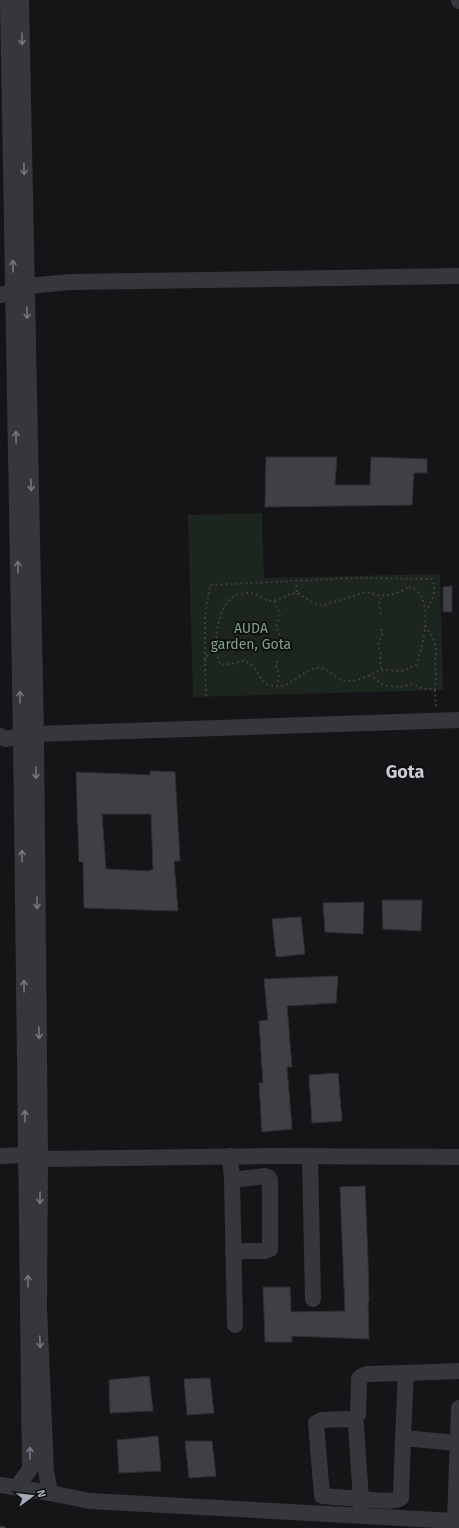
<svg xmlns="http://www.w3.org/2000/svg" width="459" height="1528" font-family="'Fira Sans',sans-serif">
<rect width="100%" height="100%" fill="#151517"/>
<polygon fill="#1d261e" points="262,513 264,578 440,574 443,690 193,697 188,515"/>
<g fill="#3f4045" stroke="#2f2f34" fill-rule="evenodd">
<polygon points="266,457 337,457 335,485 370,485 371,457 427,459 427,473 414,473 412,505 265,507"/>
<polygon points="452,586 452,612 443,612 443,587"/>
<path d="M150,771L175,772L180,861H174L178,911L84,908L83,862H79L76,772L150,775ZM102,814H151L153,870H150V871L106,869Z"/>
<polygon points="382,900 422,900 421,931 383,929"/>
<polygon points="364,902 363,934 325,932 323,903"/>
<polygon points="301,917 305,954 276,957 272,919"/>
<polygon points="338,976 336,1003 287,1006 292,1067 287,1067 292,1129 262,1132 259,1083 263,1083 259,1021 268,1020 264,979"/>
<polygon points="338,1073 342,1121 312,1123 309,1075"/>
<polygon points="365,1186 368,1259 369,1302 368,1302 369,1339 292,1336 292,1342 265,1342 263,1287 290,1287 291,1312 345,1311 340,1187"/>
<polygon points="149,1376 153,1411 110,1413 109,1380"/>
<polygon points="210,1378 214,1413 187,1415 184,1379"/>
<polygon points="158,1436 161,1471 119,1473 117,1440"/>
<polygon points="185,1441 212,1441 216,1476 189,1478"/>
</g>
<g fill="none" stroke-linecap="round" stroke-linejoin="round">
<g stroke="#3c3e44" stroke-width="2" stroke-dasharray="2 3" stroke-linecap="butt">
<polyline points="296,580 297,593"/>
<path d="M409,587C436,593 423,648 416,665C410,667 404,671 398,671C393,671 389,669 383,670C370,673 360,682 346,681C335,680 328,666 316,668C299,672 291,688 275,686C257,685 261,669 247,662C240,659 236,664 229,664C226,665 223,664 220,664C212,647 217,599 239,594C245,593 252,592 257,595C262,597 266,601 271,601C281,601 288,592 297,593L317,605H324L366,592L381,596L390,595L402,591Z"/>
<polyline points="274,601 280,615 276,627 280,636 277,645"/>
<polyline points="381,614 379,604 381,596"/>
<polyline points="425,626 433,638 436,649 435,664 436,672 435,690"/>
<polyline points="381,629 383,633 378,645 381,655 380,664 382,670"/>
<path d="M205,659V617L210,585L355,578L432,579C437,590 432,600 427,610"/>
<polyline points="369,675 384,685 399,687 412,684 421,688 435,690 436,709"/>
<polyline points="277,687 279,676 276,665 278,658"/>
<polyline points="206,696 205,659 215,645"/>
</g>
<g stroke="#36373d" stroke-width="16">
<polyline points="8,0 21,736 30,1469 17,1487"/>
<polyline points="21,0 36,734 40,1159 39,1308 46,1471 50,1493"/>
<polyline points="459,0 459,1"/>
<polyline points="0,295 37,285 71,282 459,276"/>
<polyline points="0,736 5,739 36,734 459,720"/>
<polyline points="0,1156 26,1155 40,1159 271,1156 459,1157"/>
<polyline points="230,1156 232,1180 235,1325"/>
<polyline points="310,1156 313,1299"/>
<polyline points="232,1180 265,1176 268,1177 270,1180 270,1249 265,1251 233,1251"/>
<polyline points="406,1373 459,1371"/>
<polyline points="358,1415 359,1379 362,1376 367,1374 406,1373 403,1438 458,1443"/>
<polygon points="345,1419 353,1420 356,1425 361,1499 322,1496 316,1423 322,1420"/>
<polyline points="0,1485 50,1493 90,1501 455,1521 459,1408"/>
<path d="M361,1508V1499C372,1499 391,1504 401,1498L403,1438"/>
</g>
<polyline stroke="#494b52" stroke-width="3" stroke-dasharray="5 4" stroke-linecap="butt" points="0,1528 6,1528"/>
</g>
<defs><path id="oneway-shaft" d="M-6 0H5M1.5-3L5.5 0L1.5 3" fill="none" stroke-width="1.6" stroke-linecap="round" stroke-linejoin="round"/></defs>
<g stroke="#747781">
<use href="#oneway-shaft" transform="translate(22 39) rotate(89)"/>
<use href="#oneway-shaft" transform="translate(24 169) rotate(89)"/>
<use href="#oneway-shaft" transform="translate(13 266) rotate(-91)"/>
<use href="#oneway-shaft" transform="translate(27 313) rotate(89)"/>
<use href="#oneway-shaft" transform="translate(16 437) rotate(-91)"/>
<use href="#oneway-shaft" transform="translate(31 485) rotate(89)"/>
<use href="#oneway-shaft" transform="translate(18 567) rotate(-91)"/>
<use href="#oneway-shaft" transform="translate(20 697) rotate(-91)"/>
<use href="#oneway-shaft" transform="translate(36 773) rotate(90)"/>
<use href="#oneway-shaft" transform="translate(22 856) rotate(-91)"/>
<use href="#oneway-shaft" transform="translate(37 903) rotate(89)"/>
<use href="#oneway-shaft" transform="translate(24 986) rotate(-91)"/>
<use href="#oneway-shaft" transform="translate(39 1033) rotate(89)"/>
<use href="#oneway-shaft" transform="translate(25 1116) rotate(-91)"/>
<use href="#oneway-shaft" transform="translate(40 1198) rotate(91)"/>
<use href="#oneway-shaft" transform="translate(28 1281) rotate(-91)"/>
<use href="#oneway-shaft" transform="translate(40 1342) rotate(87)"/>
<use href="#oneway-shaft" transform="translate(30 1453) rotate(-91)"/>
</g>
<g text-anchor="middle" stroke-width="4" stroke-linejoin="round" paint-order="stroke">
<g font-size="14" fill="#7ca580" stroke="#101012">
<text x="251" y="633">AUDA<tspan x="251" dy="16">garden, Gota</tspan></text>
</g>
<g font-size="18" font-weight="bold" fill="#c8cad4" stroke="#101012">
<text x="405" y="778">Gota</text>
</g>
</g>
<g transform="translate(32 1496) rotate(75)" stroke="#101012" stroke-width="3" paint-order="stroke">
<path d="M0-3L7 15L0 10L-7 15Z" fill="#a6abb9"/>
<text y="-6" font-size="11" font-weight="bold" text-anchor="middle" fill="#a6abb9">N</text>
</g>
</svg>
